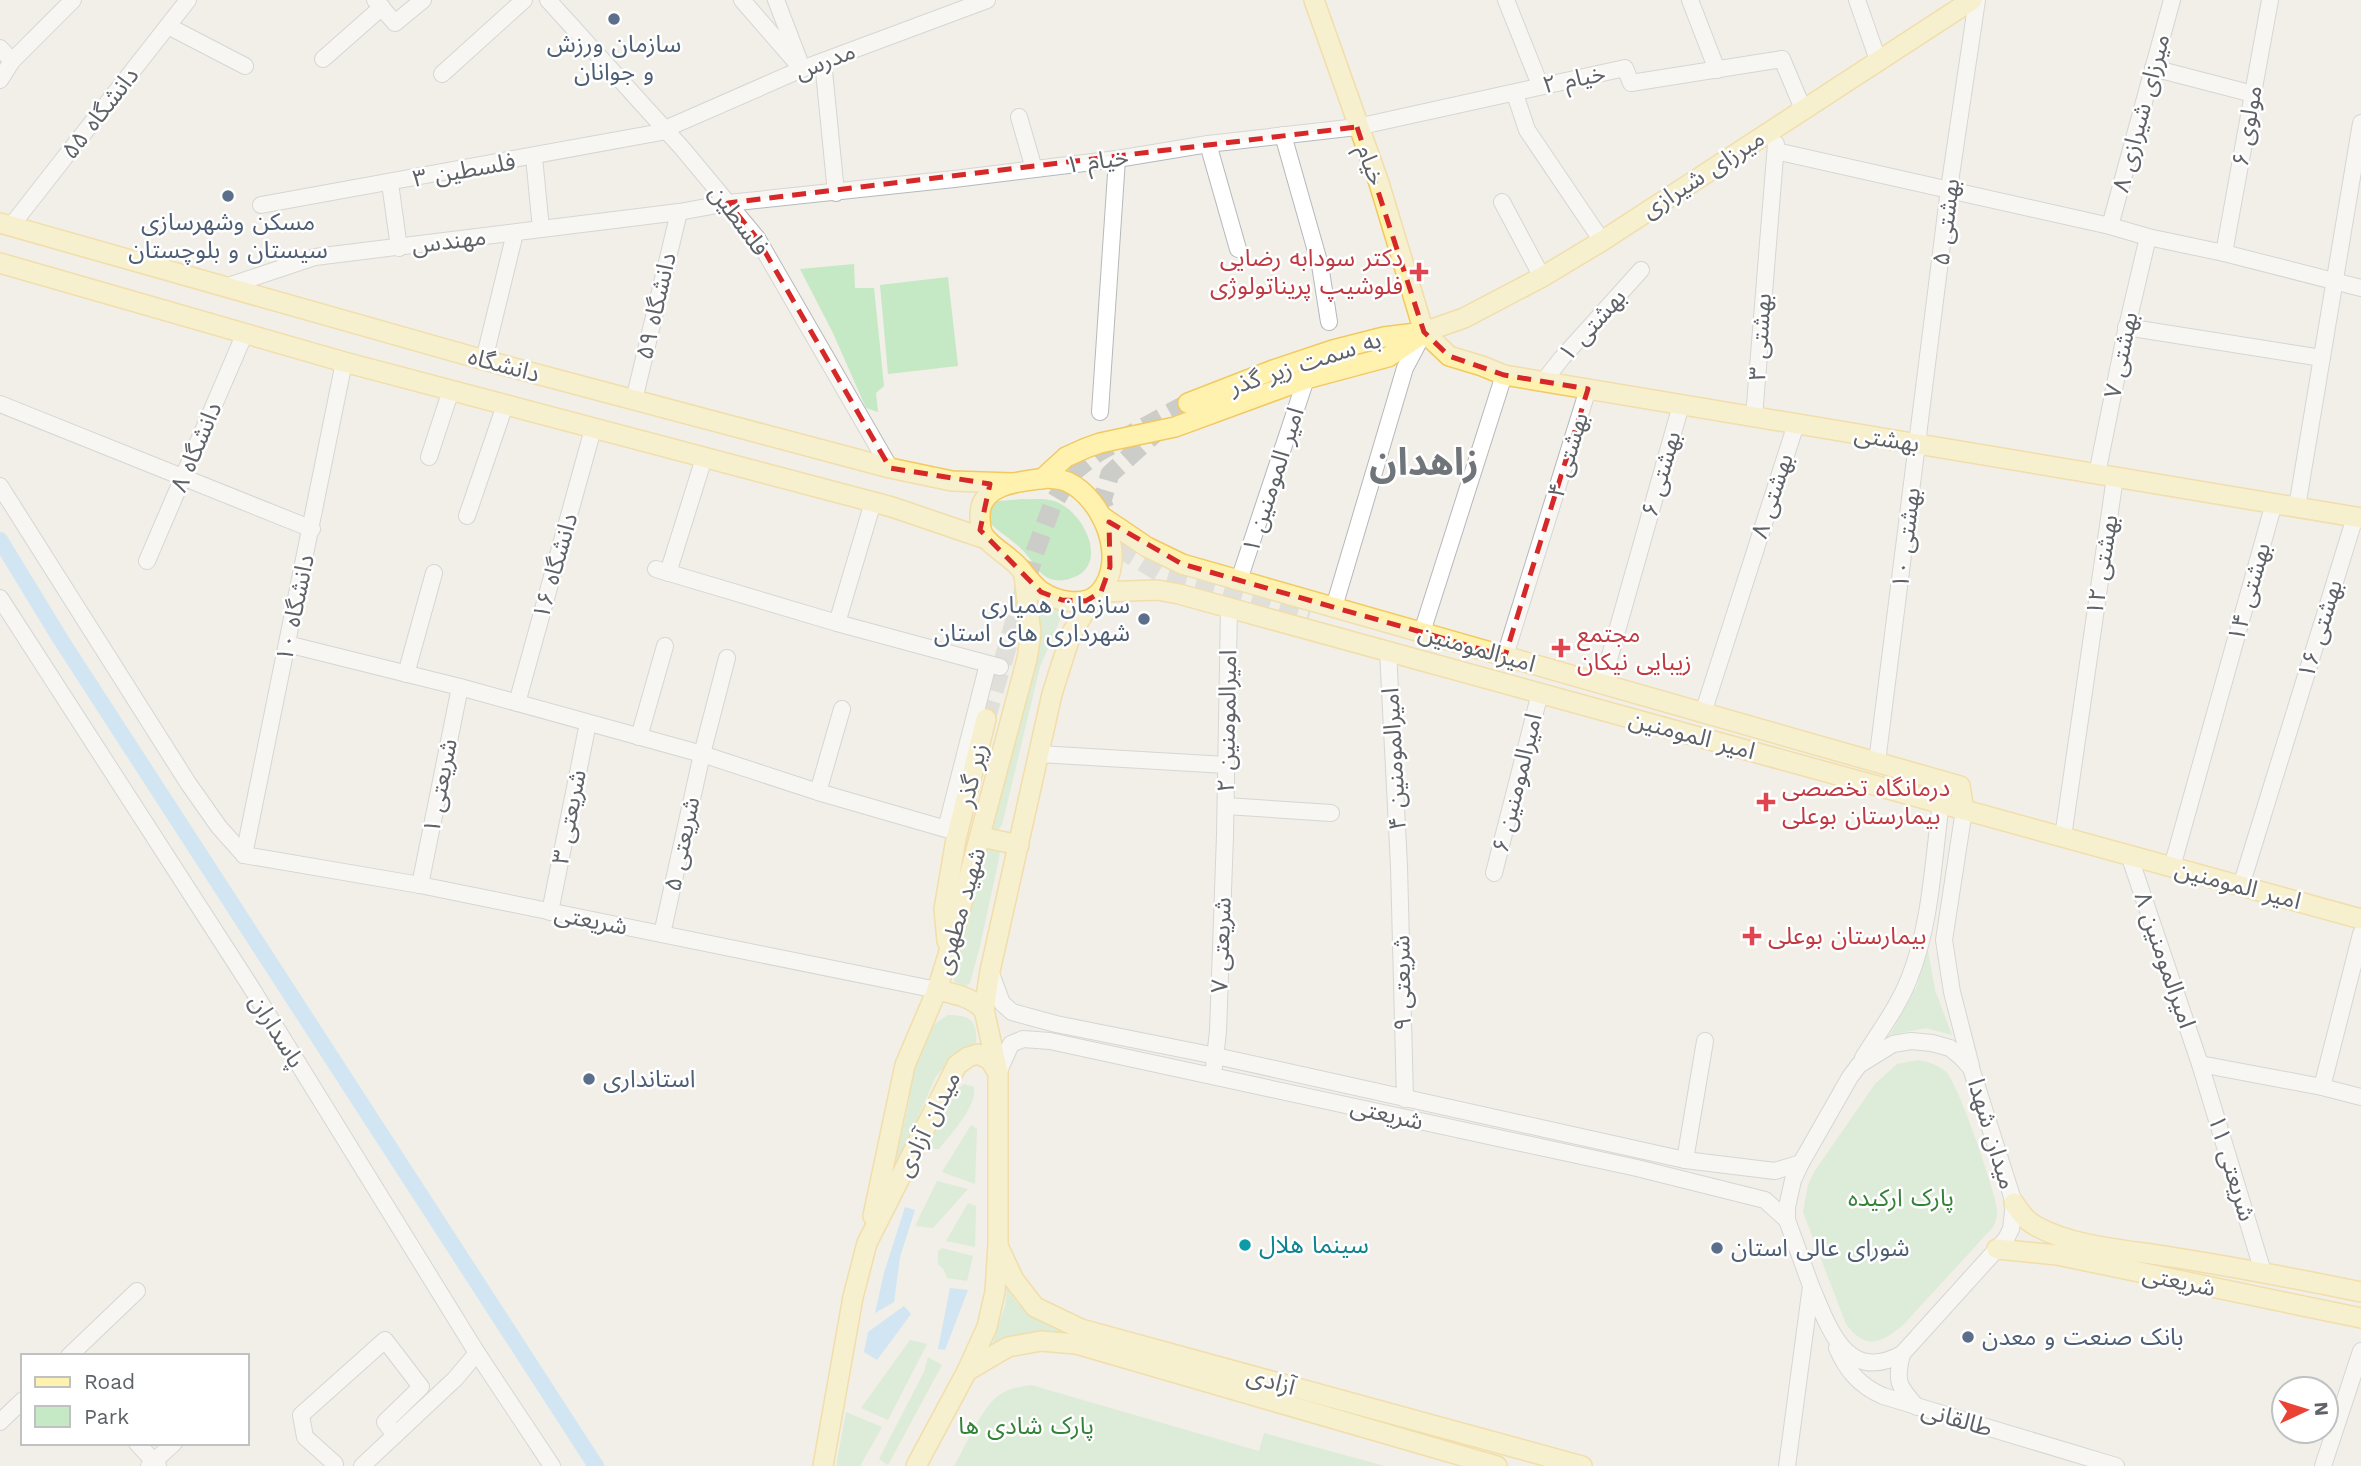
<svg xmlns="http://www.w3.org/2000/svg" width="2361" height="1466" font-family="'Work Sans','Noto Sans Arabic',sans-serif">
<rect width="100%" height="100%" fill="#f1efe8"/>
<g fill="#c5e8c5">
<polygon points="854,264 855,288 874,288 884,386 876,393 878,412 866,408 833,333 800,269"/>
<polygon points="948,277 958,366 888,374 880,285"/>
<path d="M1023,499C1032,500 1041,498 1050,500C1083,506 1113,568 1069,579C1063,581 1054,581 1048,578C1039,574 1033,561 1026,554C1015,541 1001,534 989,522L987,506L997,501Z"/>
<polygon points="1033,601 1060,609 1063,613 1040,667 1002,825 999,829 994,830 990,826"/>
<polygon points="989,846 995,846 1000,852 998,863 980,946 970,983 965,986 954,982 954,976 984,850"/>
<polygon points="1927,945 1935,990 1952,1035 1926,1028 1890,1035 1917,986"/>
<path d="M948,1015C969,1015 978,1020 976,1043L946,1064L935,1078L889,1185L907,1111L913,1074L926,1034L936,1023Z"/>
<path d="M1918,1060C1929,1062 1939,1065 1947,1073C1959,1087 1995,1190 1997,1210C1998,1215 1995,1221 1994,1226L1904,1324C1882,1343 1866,1351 1846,1324L1803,1212L1808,1185L1814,1172L1875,1084L1897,1064Z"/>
<path d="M964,1084L974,1087C978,1105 950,1135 939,1149H931L928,1146L954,1092Z"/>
<polygon points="971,1125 977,1129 975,1184 942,1172"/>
<polygon points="937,1181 968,1189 933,1228 915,1226"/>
<polygon points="968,1203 976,1206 975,1247 946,1241"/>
<polygon points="942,1248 973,1256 967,1281 947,1278 944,1270 938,1264 938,1251"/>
<path d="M1007,1288C1023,1315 1038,1321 1066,1333C1031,1331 1021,1332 990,1350L1005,1306Z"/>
<polygon points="910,1340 927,1344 888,1420 861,1408"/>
<polygon points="928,1357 942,1365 888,1465 879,1459 924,1372"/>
<path d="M1031,1385L1259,1451L1264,1433L1385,1466H954C966,1446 981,1408 999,1395C1009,1388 1020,1387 1031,1385Z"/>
<polygon points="846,1412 882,1427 860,1466 836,1466"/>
</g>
<g fill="#aadaff">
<polygon points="905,1207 915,1210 900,1257 894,1302 875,1313 884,1273"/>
<polygon points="950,1288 968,1290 945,1350 938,1349"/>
<polygon points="904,1306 911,1314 877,1360 864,1352 868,1332"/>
</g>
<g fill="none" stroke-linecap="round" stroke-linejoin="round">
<polyline stroke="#aadaff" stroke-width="16" points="0,540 61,640 596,1466"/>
<g stroke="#ccccc8" stroke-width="19" stroke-dasharray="19 10" stroke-linecap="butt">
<polyline points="1162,427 1110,474 1102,501 1112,529 1129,554 1164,575 1309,617"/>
<polyline points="986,719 1035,552 1052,506 1071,474 1097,453 1188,403"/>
</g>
<defs>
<g id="minor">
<polyline points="375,0 395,23 423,0"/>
<polyline points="548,0 682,148 757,238 890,468"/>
<polyline points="742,0 802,69"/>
<polyline points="776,0 799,60"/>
<polyline points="1506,0 1540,85"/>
<polyline points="1690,0 1717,70"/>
<polyline points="1857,0 1878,60"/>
<polyline points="168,26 245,66"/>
<polyline points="0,48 12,61"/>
<polyline points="323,59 382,7"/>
<polyline points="823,61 836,193"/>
<polyline points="2153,68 2253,94"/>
<polyline points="442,74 524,0"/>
<polyline points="0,80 12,61 73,0"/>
<polyline points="1515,94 1527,130 1602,241"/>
<polyline points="1019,117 1034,169"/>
<polyline points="665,129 802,69 987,0"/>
<polyline points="1283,135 1320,265 1329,322"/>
<polyline points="1208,144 1238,249"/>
<polyline points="1776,151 2110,226 2148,237 2224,253 2361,288"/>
<polyline points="534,157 541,229"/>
<polyline points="390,183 399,248"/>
<polyline points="1502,202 1542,277"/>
<polyline points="261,205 667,131"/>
<polyline points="11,226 188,0"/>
<polyline points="2110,226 2172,0"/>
<polyline points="2224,253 2270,0"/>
<polyline points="225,287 315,257 679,212 728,203 954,179 1117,159 1208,144 1357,127 1625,68 1631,83 1782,59 1803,109"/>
<polyline points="2126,327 2322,358"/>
<polyline points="484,360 515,233"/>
<polyline points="1543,382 1561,359 1641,270"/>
<polyline points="634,400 679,212"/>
<polyline points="0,404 312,529"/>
<polyline points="1100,412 1117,159"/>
<polyline points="1754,417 1776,144"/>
<polyline points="429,457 451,390"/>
<polyline points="2097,474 2125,335 2148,237"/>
<polyline points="0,486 188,783 219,827 244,855"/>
<polyline points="2297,507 2361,123"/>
<polyline points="467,516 505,405"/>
<polyline points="147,561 245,333"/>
<polyline points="656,569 837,623 1000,667"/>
<polyline points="668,573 704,458"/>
<polyline points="1239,580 1306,379"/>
<polyline points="0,598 249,984 477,1353 552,1466"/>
<polyline points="1334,607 1405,368 1423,334"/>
<polyline points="837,623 873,502"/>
<polyline points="1422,632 1504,375"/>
<polyline points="287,644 460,687 702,754 818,792 946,829 988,664"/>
<polyline points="1388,651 1399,866 1405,1099"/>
<polyline points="1505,656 1588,389"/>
<polyline points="406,674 434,573"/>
<polyline points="1602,684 1681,405"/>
<polyline points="517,703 593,429"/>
<polyline points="1703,713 1796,424"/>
<polyline points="639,737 665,646"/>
<polyline points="1039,754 1226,765"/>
<polyline points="1877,762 1949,189 1977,0"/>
<polyline points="818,792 842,709"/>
<polyline points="1226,806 1331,813"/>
<polyline points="1964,810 1944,940 1952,992 1971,1066"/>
<polyline points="2063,837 2115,477"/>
<polyline points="244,855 420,885 937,990"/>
<polyline points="244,855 344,362"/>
<polyline points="2129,855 2200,1064 2263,1272"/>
<polyline points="2172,867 2274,503"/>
<polyline points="1494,873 1540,693"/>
<polyline points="420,885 460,687"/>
<polyline points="2241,886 2355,517"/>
<polyline points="550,912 588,723"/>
<polyline points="662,934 702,754 727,658"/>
<polyline points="990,971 1002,1003 1012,1012 1056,1024 1216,1056 1685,1160 1775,1171 1801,1163"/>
<path d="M1863,1058C1879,1032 1898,1007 1909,979C1931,925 1933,861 1941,803"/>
<polyline points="2200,1064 2322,1087 2361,1097"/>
<polyline points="1214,1067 1218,1031 1225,835 1229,607"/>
<polyline points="998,1073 1011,1044 1023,1039 1050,1041 1637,1168 1765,1200 1787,1220"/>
<polyline points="2322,1087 2361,934"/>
<polyline points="1685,1160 1705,1041"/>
<path d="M1837,1348C1847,1371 1860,1386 1883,1396L2116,1466"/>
<path d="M1902,1354C1895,1381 1898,1386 1917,1407"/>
<polyline points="69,1356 137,1291"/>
<polyline points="0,1422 23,1400"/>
<polyline points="137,1443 158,1466"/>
<polyline points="335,1464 305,1437 301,1415 385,1340 421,1387 385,1422 395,1435"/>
<polyline points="149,1466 174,1443"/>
<polyline points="362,1466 455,1379 477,1353"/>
<path d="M1787,1466L1811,1286L1787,1220V1207L1793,1180L1801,1163L1850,1077L1859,1065L1893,1044L1911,1041L1932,1043L1950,1048L1961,1057L1971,1068L2014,1203L2011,1229L2006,1239L1902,1354C1846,1384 1829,1328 1811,1286"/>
<polyline points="2323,1466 2361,1351"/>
</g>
<g id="major">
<polyline points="1314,0 1379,183 1424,332"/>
<polyline points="0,223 484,360 890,468 952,481 1013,483"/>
<polyline points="0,263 344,362 892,507 986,539"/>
<polyline points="1424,332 1449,356 1482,366 1504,375 2361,518"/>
<polyline points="1188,403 1273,370 1333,350 1384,337 1424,332 1464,318 1542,277 1602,241 1972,0"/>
<path d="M1047,478C1054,479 1062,479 1068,482C1103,499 1128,559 1100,592C1086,608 1057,602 1041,591C1031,584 1024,572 1016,564C1006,554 992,547 984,536C980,530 980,523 980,515C980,483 1023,481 1047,478Z"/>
<polyline points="1042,479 1066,457 1086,448 1100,443 1175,427 1306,379 1388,357 1421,335"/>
<polyline points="1101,516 1147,547 1182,564 1960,786 1964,810"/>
<polyline points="1101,592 1157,590 1179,594 2361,919"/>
<polyline points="981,837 1019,845"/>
<polyline points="947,941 944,909 956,839 986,719"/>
<path d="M937,990C955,994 970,996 984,1010"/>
<polyline points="998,1072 984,1010 990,971 1052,694 1071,634 1094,597"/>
<path d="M2014,1203C2020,1212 2026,1221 2036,1226C2073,1247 2129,1250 2171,1257C2235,1267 2298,1279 2361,1292"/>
<polyline points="873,1216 905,1065 937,990 948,955 1027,659 1031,633 1024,575"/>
<polyline points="999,1248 1014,1280 1035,1307 1081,1329 1582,1466"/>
<polyline points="1997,1249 2057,1255 2361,1318"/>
<polyline points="967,1371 1008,1347 1041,1341 1076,1344 1497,1466"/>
<polyline points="823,1466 853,1297 867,1243 957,1065 968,1057 978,1054 990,1060 998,1073 998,1244 995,1292 987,1327 967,1371 916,1466"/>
</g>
</defs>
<use href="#minor" stroke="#b5b8bc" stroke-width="18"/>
<use href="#major" stroke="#f2c960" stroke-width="22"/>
<use href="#minor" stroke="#fff" stroke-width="16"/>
<use href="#major" stroke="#fff2af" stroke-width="19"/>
</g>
<path d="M0 0H2361V1466H0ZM1357,127L1424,332L1449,356L1504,375L1588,389L1505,656L1182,564L1109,522L1110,567L1101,592L1086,601L1062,600L1041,592L980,530L990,484L890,468L757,238L728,203Z" fill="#f1efe8" fill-opacity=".55" fill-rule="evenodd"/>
<path fill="none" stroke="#d62828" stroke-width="5" stroke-dasharray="14 9" stroke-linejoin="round" d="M1357,127L1424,332L1449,356L1504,375L1588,389L1505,656L1182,564L1109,522L1110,567L1101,592L1086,601L1062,600L1041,592L980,530L990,484L890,468L757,238L728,203Z"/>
<g fill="#5c6f8a" stroke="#fff" stroke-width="2.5">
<circle cx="614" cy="19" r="7"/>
<circle cx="228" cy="196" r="7"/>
<circle cx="1144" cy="619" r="7"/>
<circle cx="589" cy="1079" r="7"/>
<circle cx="1717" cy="1248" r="7"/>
<circle cx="1968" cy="1337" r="7"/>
</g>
<g fill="#e0444e" stroke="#fff" stroke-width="2.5">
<path d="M1415.5 261.5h7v7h7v7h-7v7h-7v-7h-7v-7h7z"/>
<path d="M1557.5 637.5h7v7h7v7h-7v7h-7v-7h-7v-7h7z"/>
<path d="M1762.5 791.5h7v7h7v7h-7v7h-7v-7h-7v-7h7z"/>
<path d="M1748.5 925.5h7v7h7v7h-7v7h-7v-7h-7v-7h7z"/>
</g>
<circle fill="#0f9aa8" stroke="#fff" stroke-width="2.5" cx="1245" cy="1245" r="7"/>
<g text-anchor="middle" stroke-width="5" stroke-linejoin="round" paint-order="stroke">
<g font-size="24" fill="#4e5e75" stroke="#fff" text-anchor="start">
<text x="614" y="52" text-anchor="middle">سازمان ورزش<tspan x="614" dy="28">و جوانان</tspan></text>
<text x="228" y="230" text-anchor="middle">مسکن وشهرسازی<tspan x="228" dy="28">سیستان و بلوچستان</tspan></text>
<text x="1130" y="613" text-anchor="end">سازمان همیاری<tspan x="1130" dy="28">شهرداری های استان</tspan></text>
<text x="603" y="1087">استانداری</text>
<text x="1731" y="1256">شورای عالی استان</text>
<text x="1982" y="1345">بانک صنعت و معدن</text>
</g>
<g font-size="24" fill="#5f6368" stroke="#fff">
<text transform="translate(825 61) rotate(-21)" y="8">مدرس</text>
<text transform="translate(1574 79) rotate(-12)" y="8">خیام ۲</text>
<text transform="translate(100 113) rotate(-52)" y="8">دانشگاه ۵۵</text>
<text transform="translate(2141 113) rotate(-75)" y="8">میرزای شیرازی ۸</text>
<text transform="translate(2247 126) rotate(-80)" y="8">مولوی ۶</text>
<text transform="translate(1097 161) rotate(-8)" y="8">خیام ۱</text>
<text transform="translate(1371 165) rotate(70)" y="8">خیام</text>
<text transform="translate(464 170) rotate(-10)" y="8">فلسطین ۳</text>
<text transform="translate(1703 174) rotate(-33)" y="8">میرزای شیرازی</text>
<text transform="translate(739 220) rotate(53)" y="8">فلسطین</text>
<text transform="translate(1946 222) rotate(-83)" y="8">بهشتی ۵</text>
<text transform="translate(449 241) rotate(-7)" y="8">مهندس</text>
<text transform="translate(656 306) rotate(-77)" y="8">دانشگاه ۵۹</text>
<text transform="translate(1592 325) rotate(-48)" y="8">بهشتی ۱</text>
<text transform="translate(1760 337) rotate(-86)" y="8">بهشتی ۳</text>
<text transform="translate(2121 355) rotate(-78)" y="8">بهشتی ۷</text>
<text transform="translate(1305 363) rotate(-18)" y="8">به سمت زیر گذر</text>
<text transform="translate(504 365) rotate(15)" y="8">دانشگاه</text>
<text transform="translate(1887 439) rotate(9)" y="8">بهشتی</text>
<text transform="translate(196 447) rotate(-67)" y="8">دانشگاه ۸</text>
<text transform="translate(1568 455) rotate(-73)" y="8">بهشتی ۴</text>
<text transform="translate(1661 474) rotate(-74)" y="8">بهشتی ۶</text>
<text transform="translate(1273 480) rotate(-72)" y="8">امیر المومنین ۱</text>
<text transform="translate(1772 496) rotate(-72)" y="8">بهشتی ۸</text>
<text transform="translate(1906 538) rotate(-83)" y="8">بهشتی ۱۰</text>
<text transform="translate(2102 565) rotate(-81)" y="8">بهشتی ۱۲</text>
<text transform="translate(555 566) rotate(-74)" y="8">دانشگاه ۱۶</text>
<text transform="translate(2249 592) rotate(-74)" y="8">بهشتی ۱۴</text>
<text transform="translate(295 608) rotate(-78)" y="8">دانشگاه ۱۰</text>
<text transform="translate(2320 629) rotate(-73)" y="8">بهشتی ۱۶</text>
<text transform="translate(1477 648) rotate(16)" y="8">امیرالمومنین</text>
<text transform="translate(1227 721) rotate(-89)" y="8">امیرالمومنین ۲</text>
<text transform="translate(1692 735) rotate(15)" y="8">امیر المومنین</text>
<text transform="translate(1394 759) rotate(-93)" y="8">امیرالمومنین ۴</text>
<text transform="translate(972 775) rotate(-76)" y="8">زیر گذر</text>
<text transform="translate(1517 783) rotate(-76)" y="8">امیرالمومنین ۶</text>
<text transform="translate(440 786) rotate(-79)" y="8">شریعتی ۱</text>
<text transform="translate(569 817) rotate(-79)" y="8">شریعتی ۳</text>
<text transform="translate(682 844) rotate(-78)" y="8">شریعتی ۵</text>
<text transform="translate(2238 885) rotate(15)" y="8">امیر المومنین</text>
<text transform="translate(960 911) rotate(-74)" y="8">شهید مطهری</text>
<text transform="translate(591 920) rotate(11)" y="8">شریعتی</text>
<text transform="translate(1221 945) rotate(-88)" y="8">شریعتی ۷</text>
<text transform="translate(2165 960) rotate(71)" y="8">امیرالمومنین ۸</text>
<text transform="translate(1402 983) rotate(-91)" y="8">شریعتی ۹</text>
<text transform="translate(277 1031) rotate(58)" y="8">پاسداران</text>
<text transform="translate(1387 1114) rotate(13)" y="8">شریعتی</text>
<text transform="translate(928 1124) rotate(-63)" y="8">میدان آزادی</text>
<text transform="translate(1992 1134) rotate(73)" y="8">میدان شهدا</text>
<text transform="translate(2232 1168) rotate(73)" y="8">شریعتی ۱۱</text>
<text transform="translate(2179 1281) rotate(12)" y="8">شریعتی</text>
<text transform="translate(1271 1381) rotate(15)" y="8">آزادی</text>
<text transform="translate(1957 1419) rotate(16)" y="8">طالقانی</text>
</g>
<g font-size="24" fill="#be3a42" stroke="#fff" text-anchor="start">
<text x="1403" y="266" text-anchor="end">دکتر سودابه رضایی<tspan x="1403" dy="28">فلوشیپ پریناتولوژی</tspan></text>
<text x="1577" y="642">مجتمع<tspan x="1577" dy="28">زیبایی نیکان</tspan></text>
<text x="1782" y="796">درمانگاه تخصصی<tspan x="1782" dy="28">بیمارستان بوعلی</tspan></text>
<text x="1768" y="944">بیمارستان بوعلی</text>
</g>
<g font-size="24" fill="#348238" stroke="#fff">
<text x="1901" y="1206">پارک ارکیده</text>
<text x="1026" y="1434">پارک شادی ها</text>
</g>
<g font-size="24" fill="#0d838f" stroke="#fff" text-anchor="start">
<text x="1259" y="1253">سینما هلال</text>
</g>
<g font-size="38" font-weight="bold" fill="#70757a" stroke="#fff">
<text x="1424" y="475">زاهدان</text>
</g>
</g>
<rect x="21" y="1354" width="228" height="91" fill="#ffffff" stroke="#bfc1c3" stroke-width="2"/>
<rect x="35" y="1377" width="35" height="10" fill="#fff2af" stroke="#bfc1c3" stroke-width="2"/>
<text x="84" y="1389" font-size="21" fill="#5f6368">Road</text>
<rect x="35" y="1406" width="35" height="21" fill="#c5e8c5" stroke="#bfc1c3" stroke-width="2"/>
<text x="84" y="1424" font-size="21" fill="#5f6368">Park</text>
<g transform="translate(2305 1410) rotate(86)"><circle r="33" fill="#ffffff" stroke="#bfc1c3" stroke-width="2"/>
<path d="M0-5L12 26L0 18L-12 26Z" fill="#ea4335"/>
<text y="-10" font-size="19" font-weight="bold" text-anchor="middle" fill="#5f6368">N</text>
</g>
</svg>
